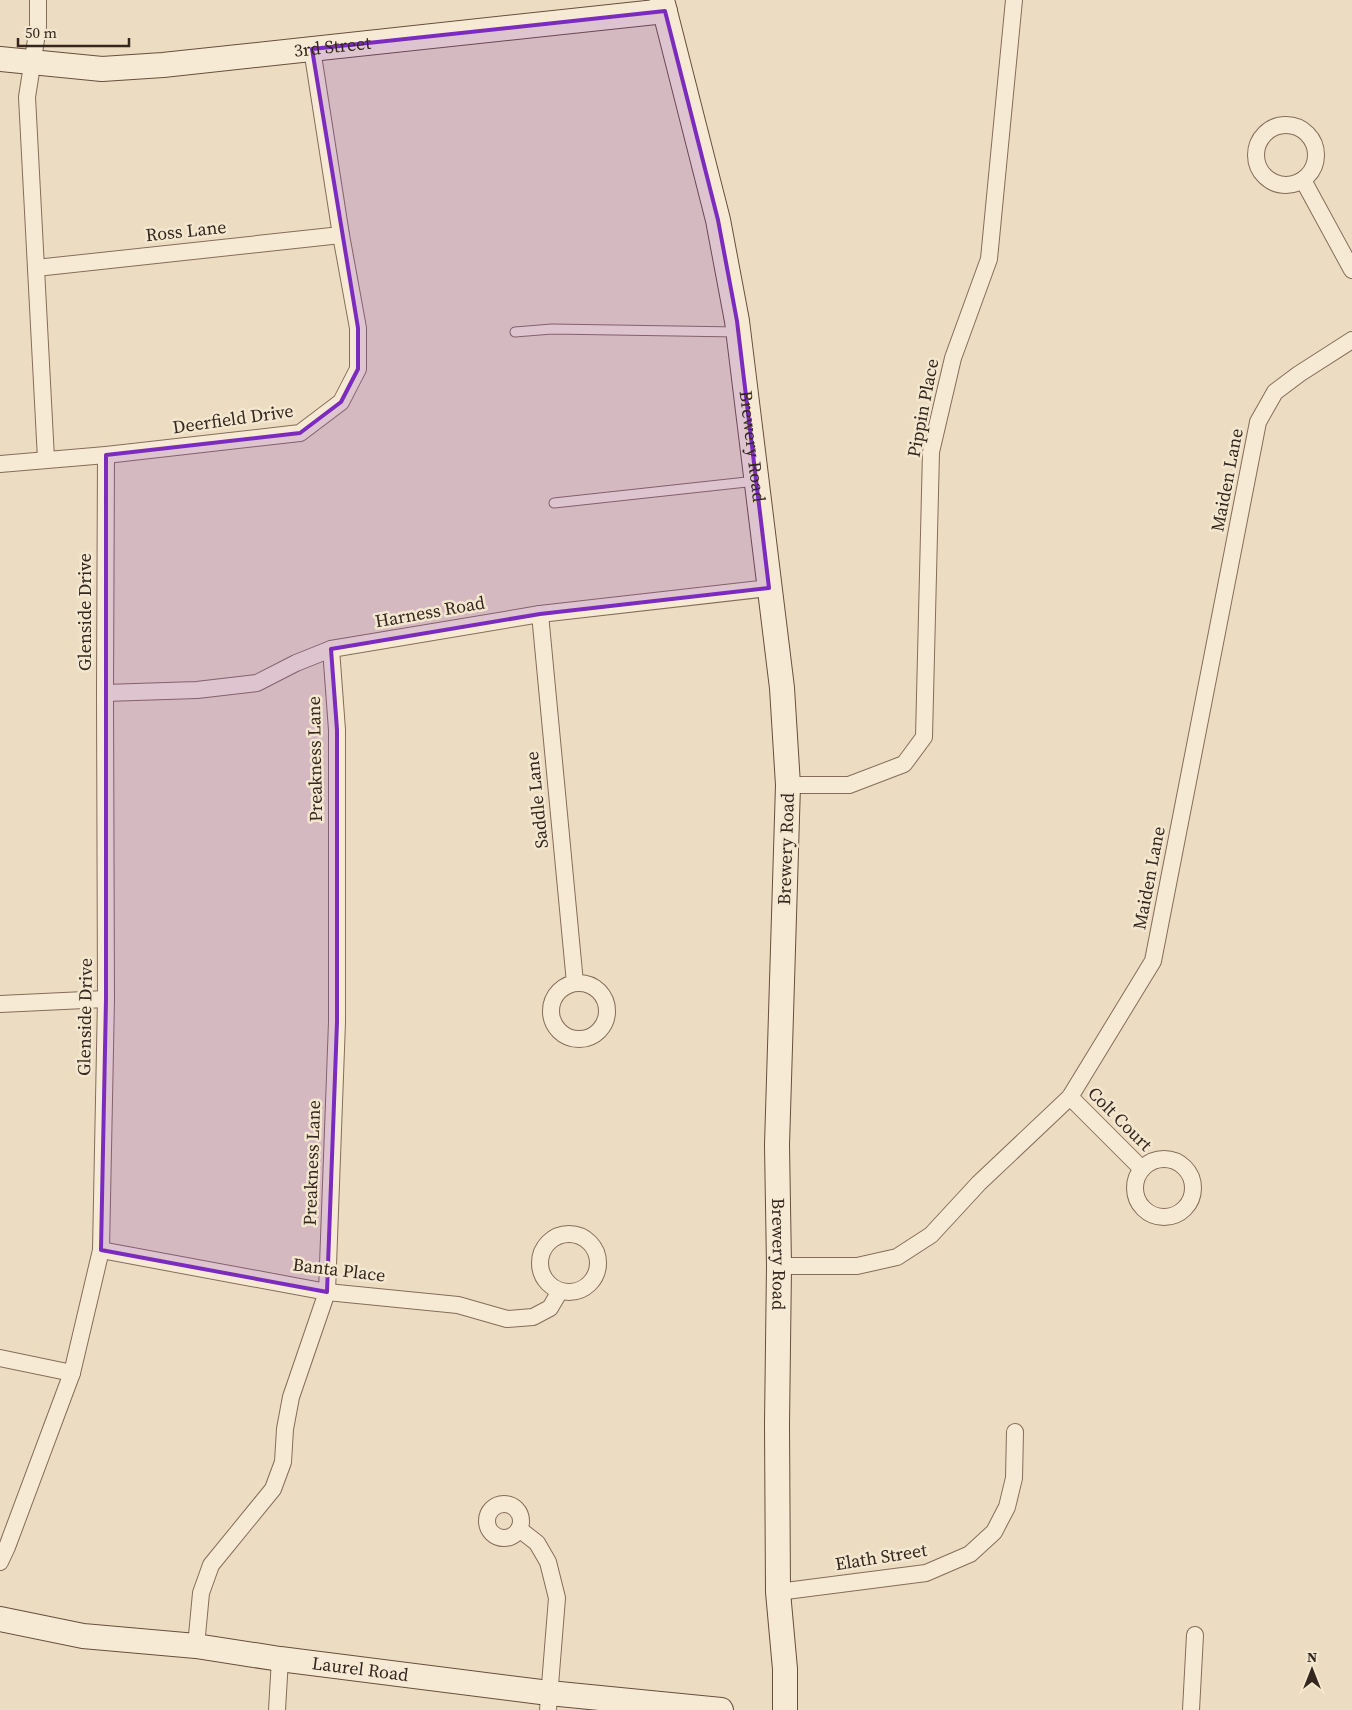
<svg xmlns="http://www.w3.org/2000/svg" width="1352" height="1710" font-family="'Source Serif 4',serif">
<rect width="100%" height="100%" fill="#ecdcc1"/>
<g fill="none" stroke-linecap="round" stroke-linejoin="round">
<defs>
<g id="lane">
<polyline points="515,332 552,329 738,332"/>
<polyline points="554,503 756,481"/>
</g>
<g id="street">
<polyline points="38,0 38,27 27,97 46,459"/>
<circle cx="1286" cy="155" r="30"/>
<polyline points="1303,180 1352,270"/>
<polyline points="36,268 341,235"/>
<polyline points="0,464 106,455 300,433 341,402 358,369 358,328 341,235 312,49"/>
<polyline points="540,614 575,983"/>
<polyline points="105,693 197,690 257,683 296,663 331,649 540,614 769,588"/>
<polyline points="788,785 849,785 904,764 924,737 931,452 953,358 989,259 1014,0"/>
<circle cx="579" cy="1011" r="28"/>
<polyline points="0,1004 106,999"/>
<polyline points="1070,1097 1142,1169"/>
<circle cx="1164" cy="1188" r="29"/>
<circle cx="569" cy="1263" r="29"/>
<polyline points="101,1250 327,1292 458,1305 507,1319 533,1317 550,1308 560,1291"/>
<polyline points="779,1266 857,1266 897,1257 931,1235 979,1183 1070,1097 1153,961 1258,422 1275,392 1299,374 1352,340"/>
<polyline points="0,1358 72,1373"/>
<circle cx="504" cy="1521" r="17"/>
<polyline points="519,1529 537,1543 548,1562 557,1598 548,1710"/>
<polyline points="0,1562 7,1547 72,1373 101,1250 106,999 105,693 106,455"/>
<polyline points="778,1592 926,1573 970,1554 994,1532 1007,1507 1014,1478 1015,1432"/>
<polyline points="196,1646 201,1593 211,1565 273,1489 283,1462 285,1429 291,1397 327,1292 337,1022 337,730 331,649"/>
<polyline points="277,1710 280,1659"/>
<polyline points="1191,1710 1195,1635"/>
</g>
<g id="secondary">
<path id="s1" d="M662,0L718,220L737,321L782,688L788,785L777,1145L779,1266L777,1424L778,1592L785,1669V1710"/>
<path id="s2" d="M0,59L102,69L163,65L665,11"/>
<path id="s3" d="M0,1619L83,1636L196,1646L280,1659L549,1693L721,1710"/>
</g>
</defs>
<use href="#lane" stroke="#846d5a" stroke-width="11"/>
<use href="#street" stroke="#846d5a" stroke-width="18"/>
<use href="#secondary" stroke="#664f3d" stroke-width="26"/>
<use href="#lane" stroke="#f7ead4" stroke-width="9"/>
<use href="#street" stroke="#f7ead4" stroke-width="16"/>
<use href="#secondary" stroke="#f7ead4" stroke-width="24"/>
</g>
<path fill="#7b2cbf" fill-opacity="0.2" stroke="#7b2cbf" stroke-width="4" stroke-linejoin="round" d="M665,11L718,220L737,321L769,588L540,614L331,649L337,730V1022L327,1292L101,1250L106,999V455L300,433L341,402L358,369V328L312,49Z"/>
<g text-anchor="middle" stroke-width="5" stroke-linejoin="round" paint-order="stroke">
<g font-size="18" fill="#35271d" stroke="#f4e7d0">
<text dy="6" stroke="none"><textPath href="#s2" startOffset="334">3rd Street</textPath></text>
<text transform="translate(186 231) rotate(-6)" y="6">Ross Lane</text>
<text transform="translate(923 408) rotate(-79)" y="6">Pippin Place</text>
<text transform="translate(233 419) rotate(-8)" y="6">Deerfield Drive</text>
<text dy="6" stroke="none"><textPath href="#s1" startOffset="456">Brewery Road</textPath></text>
<text transform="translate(1227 480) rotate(-79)" y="6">Maiden Lane</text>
<text transform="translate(85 612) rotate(-90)" y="6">Glenside Drive</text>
<text transform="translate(430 612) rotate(-10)" y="6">Harness Road</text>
<text transform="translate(315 759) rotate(-91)" y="6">Preakness Lane</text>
<text transform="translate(537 800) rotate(-96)" y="6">Saddle Lane</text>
<text transform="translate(786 849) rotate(-88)" y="6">Brewery Road</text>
<text transform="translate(1149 878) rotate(-79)" y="6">Maiden Lane</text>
<text transform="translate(85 1017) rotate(-89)" y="6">Glenside Drive</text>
<text transform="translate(1120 1119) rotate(45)" y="6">Colt Court</text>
<text transform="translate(312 1163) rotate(-88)" y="6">Preakness Lane</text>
<text dy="6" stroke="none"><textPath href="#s1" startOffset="1266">Brewery Road</textPath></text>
<text transform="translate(339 1270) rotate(7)" y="6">Banta Place</text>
<text transform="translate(881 1557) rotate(-9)" y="6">Elath Street</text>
<text dy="6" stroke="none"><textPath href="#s3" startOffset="364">Laurel Road</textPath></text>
</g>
</g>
<g transform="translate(1312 1670)" stroke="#f4e7d0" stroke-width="4" paint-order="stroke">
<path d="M0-4L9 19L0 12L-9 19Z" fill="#35271d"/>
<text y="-8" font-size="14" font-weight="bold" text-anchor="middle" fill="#35271d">N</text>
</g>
<path d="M18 38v8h111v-8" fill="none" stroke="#35271d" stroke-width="2.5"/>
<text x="25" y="38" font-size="15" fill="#35271d" stroke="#f4e7d0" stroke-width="4" paint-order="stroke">50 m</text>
</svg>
